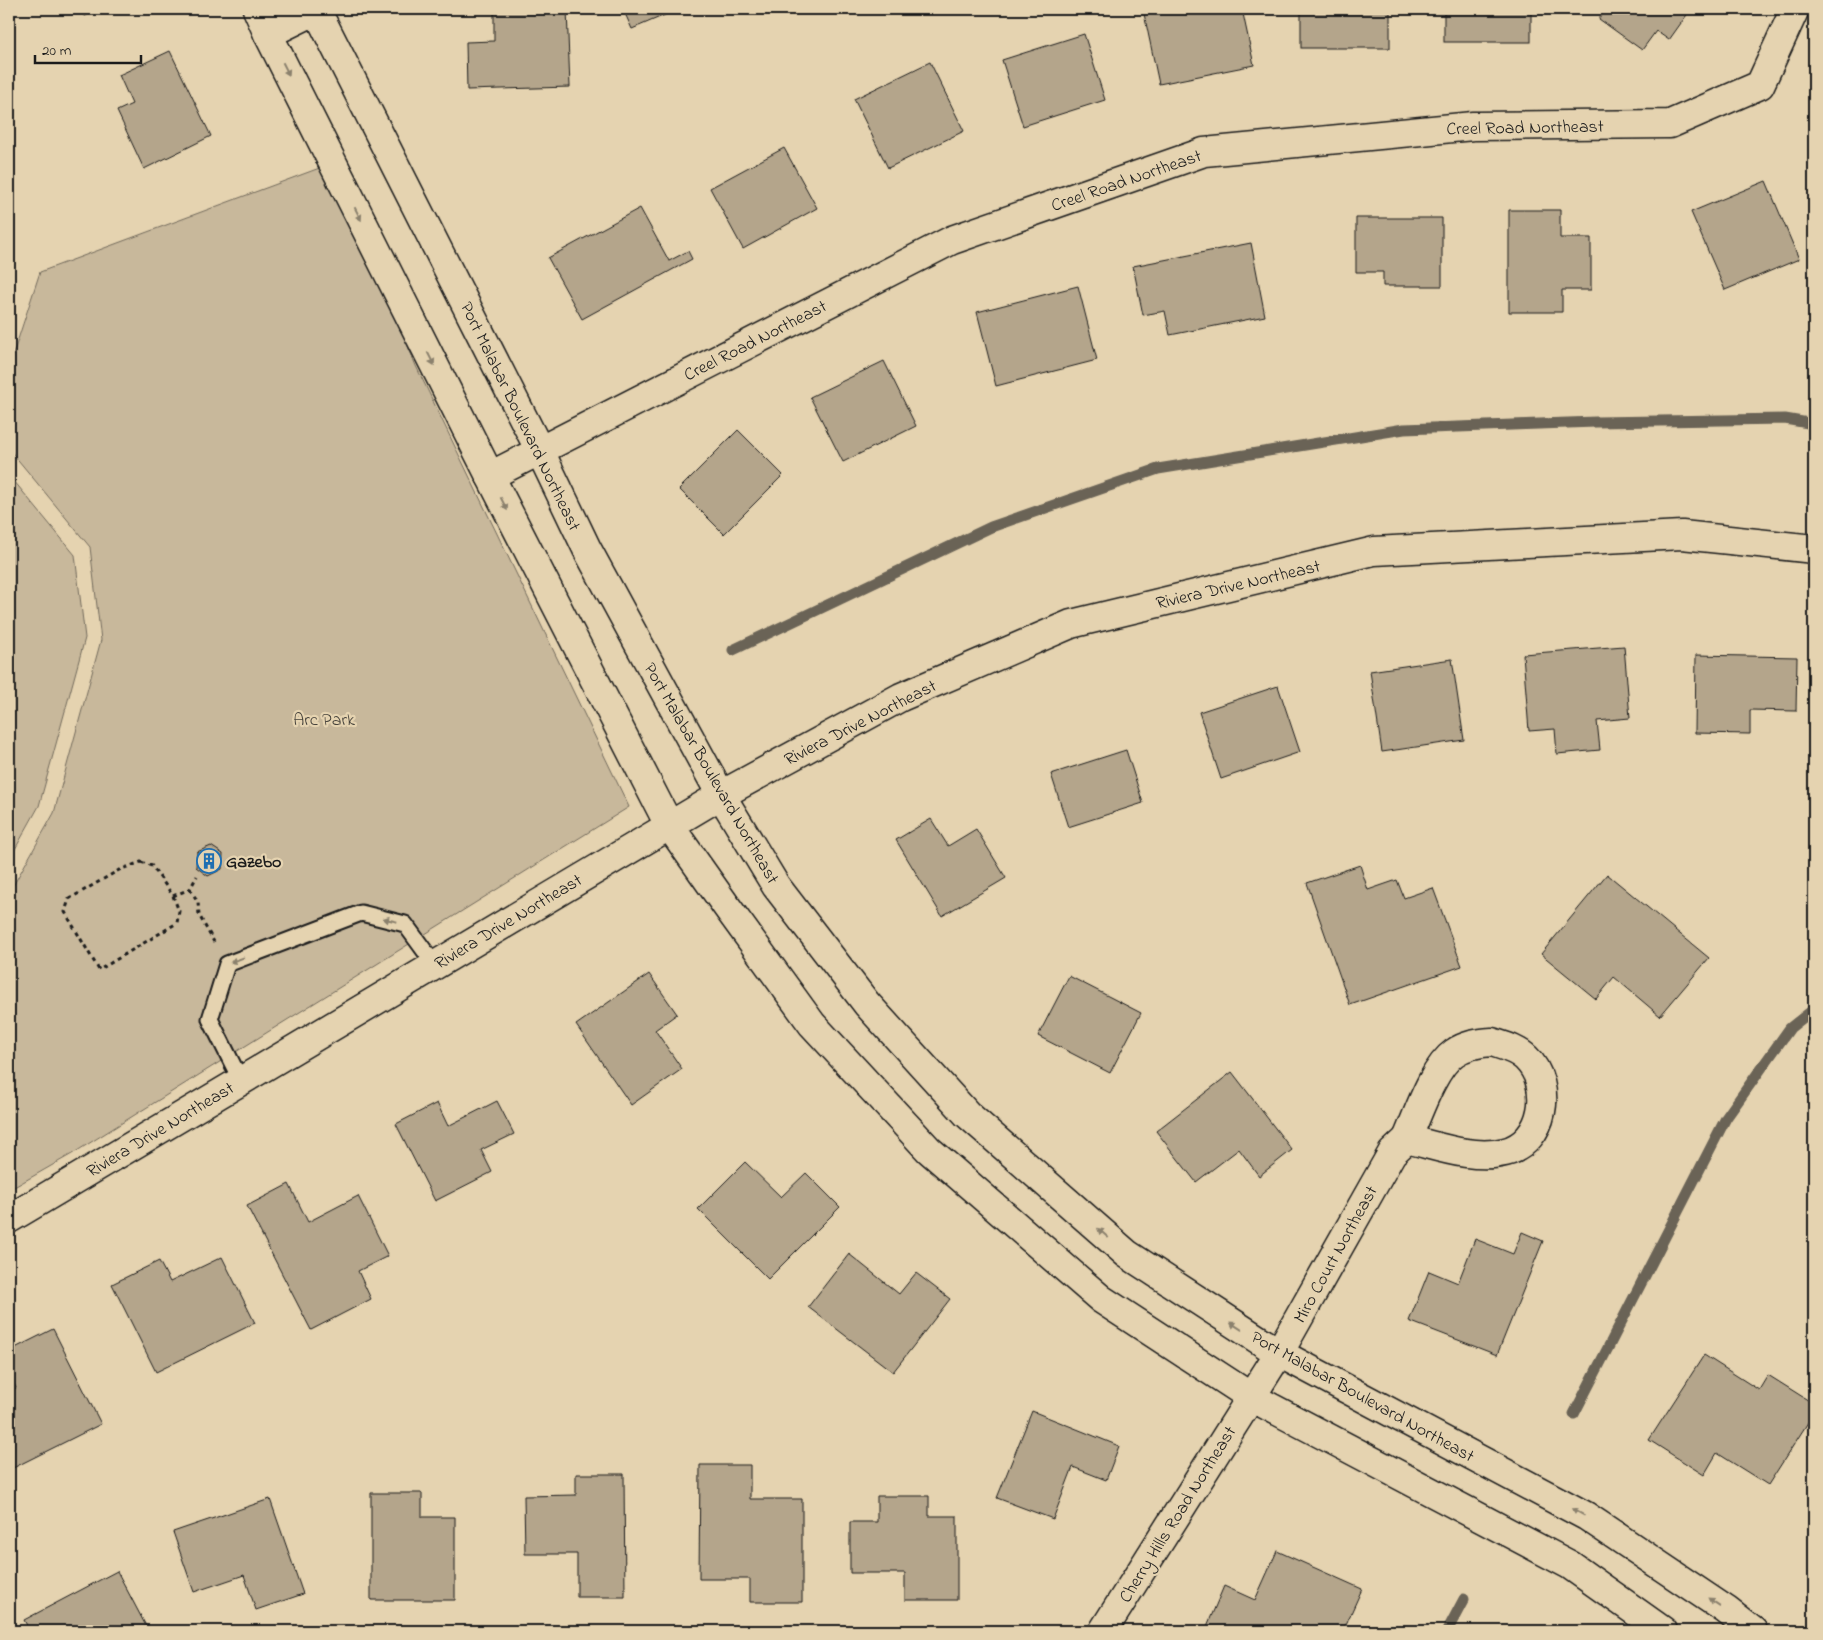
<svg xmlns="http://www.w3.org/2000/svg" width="1823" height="1640" font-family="'Indie Flower',sans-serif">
<rect width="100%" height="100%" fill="#e5d3b0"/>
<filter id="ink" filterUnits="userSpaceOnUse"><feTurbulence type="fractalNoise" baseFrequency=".02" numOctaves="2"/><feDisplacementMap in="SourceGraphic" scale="10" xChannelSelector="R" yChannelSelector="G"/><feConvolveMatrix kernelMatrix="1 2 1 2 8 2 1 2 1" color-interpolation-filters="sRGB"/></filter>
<g filter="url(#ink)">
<g fill="#c8b89b" stroke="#726a5c">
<polygon points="333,163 416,366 629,807 72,1154 9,1190 9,893 54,813 101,640 90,547 9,449 9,367 40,272"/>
<polygon points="9,475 75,555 85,638 39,806 9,860"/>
</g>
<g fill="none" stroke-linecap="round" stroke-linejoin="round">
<g stroke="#6a6356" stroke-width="11">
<polyline points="733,650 991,527 1158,469 1404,429 1596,422 1785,419 1814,424"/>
<polyline points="1574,1414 1726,1118 1790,1028 1814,1009"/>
<polyline points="1447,1631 1464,1599"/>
</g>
</g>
<g fill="#b4a58b" stroke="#1c1c1c">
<polygon points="81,9 99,9 85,16"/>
<polygon points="567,9 570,87 467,90 466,42 494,41 494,10"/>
<polygon points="623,9 679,9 632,29"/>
<polygon points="1143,9 1242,9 1254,65 1159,84"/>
<rect x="1301" y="9" width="89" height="39"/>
<rect x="1444" y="9" width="87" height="33"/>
<polygon points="1606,9 1691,9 1669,40 1656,31 1642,50 1599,19"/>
<polygon points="1084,34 1105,100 1023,126 1002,60"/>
<polygon points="170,51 211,136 144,169 117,111 132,104 119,75"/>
<polygon points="930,62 964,131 888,168 854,99"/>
<polygon points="784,148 817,208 743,249 710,188"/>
<polygon points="1766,181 1799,259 1725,290 1691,212"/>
<polygon points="640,208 669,261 688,251 692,259 582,319 548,258"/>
<polygon points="1509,210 1560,210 1560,238 1591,238 1591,290 1562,290 1562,312 1509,312"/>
<polygon points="1356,218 1442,218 1442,286 1383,286 1383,272 1356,272"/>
<polygon points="1251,243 1265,316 1170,335 1165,311 1143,315 1133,266"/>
<polygon points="1078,286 1097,360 996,386 977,312"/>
<polygon points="884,361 916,426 843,462 810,397"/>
<polygon points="738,430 783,475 724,534 679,489"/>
<polygon points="1624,646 1630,718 1597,721 1600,750 1557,754 1555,729 1529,731 1523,654"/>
<polygon points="1696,655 1797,657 1796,711 1750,710 1750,734 1695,733"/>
<polygon points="1452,659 1464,740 1382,752 1370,671"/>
<polygon points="1278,686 1300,752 1221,779 1199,712"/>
<polygon points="1126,750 1143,803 1068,827 1051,774"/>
<polygon points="931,819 948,846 976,829 1006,878 942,916 896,840"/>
<polygon points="211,846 223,854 222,869 208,876 196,867 197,852"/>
<polygon points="1360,865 1368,890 1397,880 1404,898 1433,888 1462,966 1350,1005 1307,883"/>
<polygon points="1607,874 1709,958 1660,1016 1614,977 1596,999 1541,954"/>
<polygon points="649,974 677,1014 655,1030 682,1069 631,1105 576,1025"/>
<polygon points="1069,976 1141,1013 1110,1073 1038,1036"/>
<polygon points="1232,1072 1292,1150 1259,1176 1239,1149 1196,1182 1156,1131"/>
<polygon points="497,1101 514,1134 481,1150 492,1172 435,1201 396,1124 437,1103 448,1126"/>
<polygon points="745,1162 781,1197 806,1173 840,1207 768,1279 698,1209"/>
<polygon points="289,1184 308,1222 358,1196 388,1256 358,1271 371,1299 311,1330 247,1206"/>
<polygon points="1522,1232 1543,1241 1497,1355 1409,1321 1429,1271 1458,1283 1475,1239 1513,1254"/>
<polygon points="849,1254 899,1294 916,1273 950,1299 893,1372 808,1307"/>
<polygon points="222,1257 255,1323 156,1372 112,1284 159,1261 170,1282"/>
<polygon points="53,1329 101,1424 9,1470 9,1392 16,1388 9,1373 9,1351"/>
<polygon points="1704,1355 1759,1390 1768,1375 1814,1404 1814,1413 1768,1485 1717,1453 1704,1475 1649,1440"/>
<polygon points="1032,1411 1119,1446 1106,1480 1073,1467 1053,1519 997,1498"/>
<polygon points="700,1465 750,1465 750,1499 802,1499 802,1602 750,1602 750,1579 699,1579"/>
<polygon points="576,1474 624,1474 625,1597 577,1597 577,1554 525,1554 524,1496 576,1495"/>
<polygon points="371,1493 422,1493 422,1517 455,1517 455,1600 371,1600"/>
<polygon points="877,1496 929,1496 929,1516 957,1516 957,1600 905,1600 905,1573 850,1573 850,1522 877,1522"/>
<polygon points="270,1499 303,1594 256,1610 244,1575 194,1592 173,1532"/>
<polygon points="1277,1551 1362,1589 1343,1631 1205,1631 1224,1586 1255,1600"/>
<polygon points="117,1571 146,1626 135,1631 30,1631 24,1620"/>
</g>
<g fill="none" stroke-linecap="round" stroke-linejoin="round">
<defs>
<polyline id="service" points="241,1081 210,1019 227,964 361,913 405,924 435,965"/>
<g id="minor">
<polyline points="268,34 319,9"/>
<polyline points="490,476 952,240 1204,152 1473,126 1670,124 1760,85 1795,9"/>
<path d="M1492,1042C1504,1046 1517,1049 1526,1058C1554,1085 1545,1142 1505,1152C1473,1160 1437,1146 1407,1139C1418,1114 1433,1068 1454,1053C1465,1045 1478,1043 1492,1042Z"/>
<polyline points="1103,1631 1279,1353 1392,1153 1407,1139"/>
</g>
<g id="tertiary">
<polyline points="257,9 268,34 490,476 669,825 727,907 812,1024 929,1150 1101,1299 1251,1397 1570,1565 1663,1631"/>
<polyline points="316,9 539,449 587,549 721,795 776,886 867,1004 967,1114 1127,1254 1279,1353 1586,1516 1726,1610 1753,1631"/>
<polyline points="9,1219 721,795 901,697 1071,624 1374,551 1682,535 1814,549"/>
</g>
</defs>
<use href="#service" stroke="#1c1c1c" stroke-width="19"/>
<use href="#minor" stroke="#1c1c1c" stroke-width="31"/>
<use href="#tertiary" stroke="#1c1c1c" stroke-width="31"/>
<g stroke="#1c1c1c" stroke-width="3" stroke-dasharray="4 4" stroke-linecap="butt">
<polygon points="141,862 152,866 173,896 179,911 177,923 99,970 65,912 69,899 119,870"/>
<polyline points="190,889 198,902 199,915 214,942"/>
<polyline points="173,896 190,889 197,876"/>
</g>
<use href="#service" stroke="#e5d3b0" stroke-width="15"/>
<use href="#minor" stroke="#e5d3b0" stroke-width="28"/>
<use href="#tertiary" stroke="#e5d3b0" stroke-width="28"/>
</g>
<defs><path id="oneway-solid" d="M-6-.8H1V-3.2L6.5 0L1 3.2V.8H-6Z" transform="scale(1.25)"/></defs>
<g fill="#8b816d">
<use href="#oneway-solid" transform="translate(286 69) rotate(63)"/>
<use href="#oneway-solid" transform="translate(358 214) rotate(63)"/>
<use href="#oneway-solid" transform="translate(431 359) rotate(63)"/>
<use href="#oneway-solid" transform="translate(504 504) rotate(63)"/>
<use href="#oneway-solid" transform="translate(390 920) rotate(-167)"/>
<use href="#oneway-solid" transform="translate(237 960) rotate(159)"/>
<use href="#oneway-solid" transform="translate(1103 1233) rotate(-139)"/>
<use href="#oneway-solid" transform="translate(1236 1326) rotate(-147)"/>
<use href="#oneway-solid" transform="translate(1578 1512) rotate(-152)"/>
<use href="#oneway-solid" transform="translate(1714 1602) rotate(-146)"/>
</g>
</g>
<defs>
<symbol id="building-ring" viewBox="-11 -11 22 22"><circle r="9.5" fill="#e5d3b0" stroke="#1f6fb2" stroke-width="1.5"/><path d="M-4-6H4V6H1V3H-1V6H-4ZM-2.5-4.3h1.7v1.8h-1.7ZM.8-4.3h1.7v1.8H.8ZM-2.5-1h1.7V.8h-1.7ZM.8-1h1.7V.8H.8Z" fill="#1f6fb2"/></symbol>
</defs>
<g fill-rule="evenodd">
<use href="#building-ring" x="195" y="847" width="28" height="28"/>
</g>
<g text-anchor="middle" stroke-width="4.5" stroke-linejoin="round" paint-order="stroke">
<g font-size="18" fill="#1c1c1c" stroke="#e5d3b0">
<text transform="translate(1525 127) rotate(-1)" y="6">Creel Road Northeast</text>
<text transform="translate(1126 180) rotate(-19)" y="6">Creel Road Northeast</text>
<text transform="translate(755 340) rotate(-27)" y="6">Creel Road Northeast</text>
<text transform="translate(521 416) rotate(64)" y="6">Port Malabar Boulevard Northeast</text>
<text transform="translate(1238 584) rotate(-13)" y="6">Riviera Drive Northeast</text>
<text transform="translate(860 722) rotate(-27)" y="6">Riviera Drive Northeast</text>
<text transform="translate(712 773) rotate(60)" y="6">Port Malabar Boulevard Northeast</text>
<text transform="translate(508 921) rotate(-31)" y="6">Riviera Drive Northeast</text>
<text transform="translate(160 1129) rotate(-31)" y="6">Riviera Drive Northeast</text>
<text transform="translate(1335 1254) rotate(-61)" y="6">Miro Court Northeast</text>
<text transform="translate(1363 1396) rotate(29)" y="6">Port Malabar Boulevard Northeast</text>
<text transform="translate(1177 1514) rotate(-58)" y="6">Cherry Hills Road Northeast</text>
</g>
<g font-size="18" fill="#47433c" stroke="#e5d3b0">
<text x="324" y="725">Arc Park</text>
</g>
<g font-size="18" font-weight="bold" fill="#1c1c1c" stroke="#e5d3b0" text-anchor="start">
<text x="226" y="867">Gazebo</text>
</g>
</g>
<rect width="1823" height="1640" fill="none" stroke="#e5d3b0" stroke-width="30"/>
<rect x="15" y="15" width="1793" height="1610" fill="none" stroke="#1c1c1c" stroke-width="2" filter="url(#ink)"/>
<path d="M35 55v8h106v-8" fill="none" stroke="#1c1c1c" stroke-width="2.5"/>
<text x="42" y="55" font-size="15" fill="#1c1c1c" stroke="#e5d3b0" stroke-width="4" paint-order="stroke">20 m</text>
</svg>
